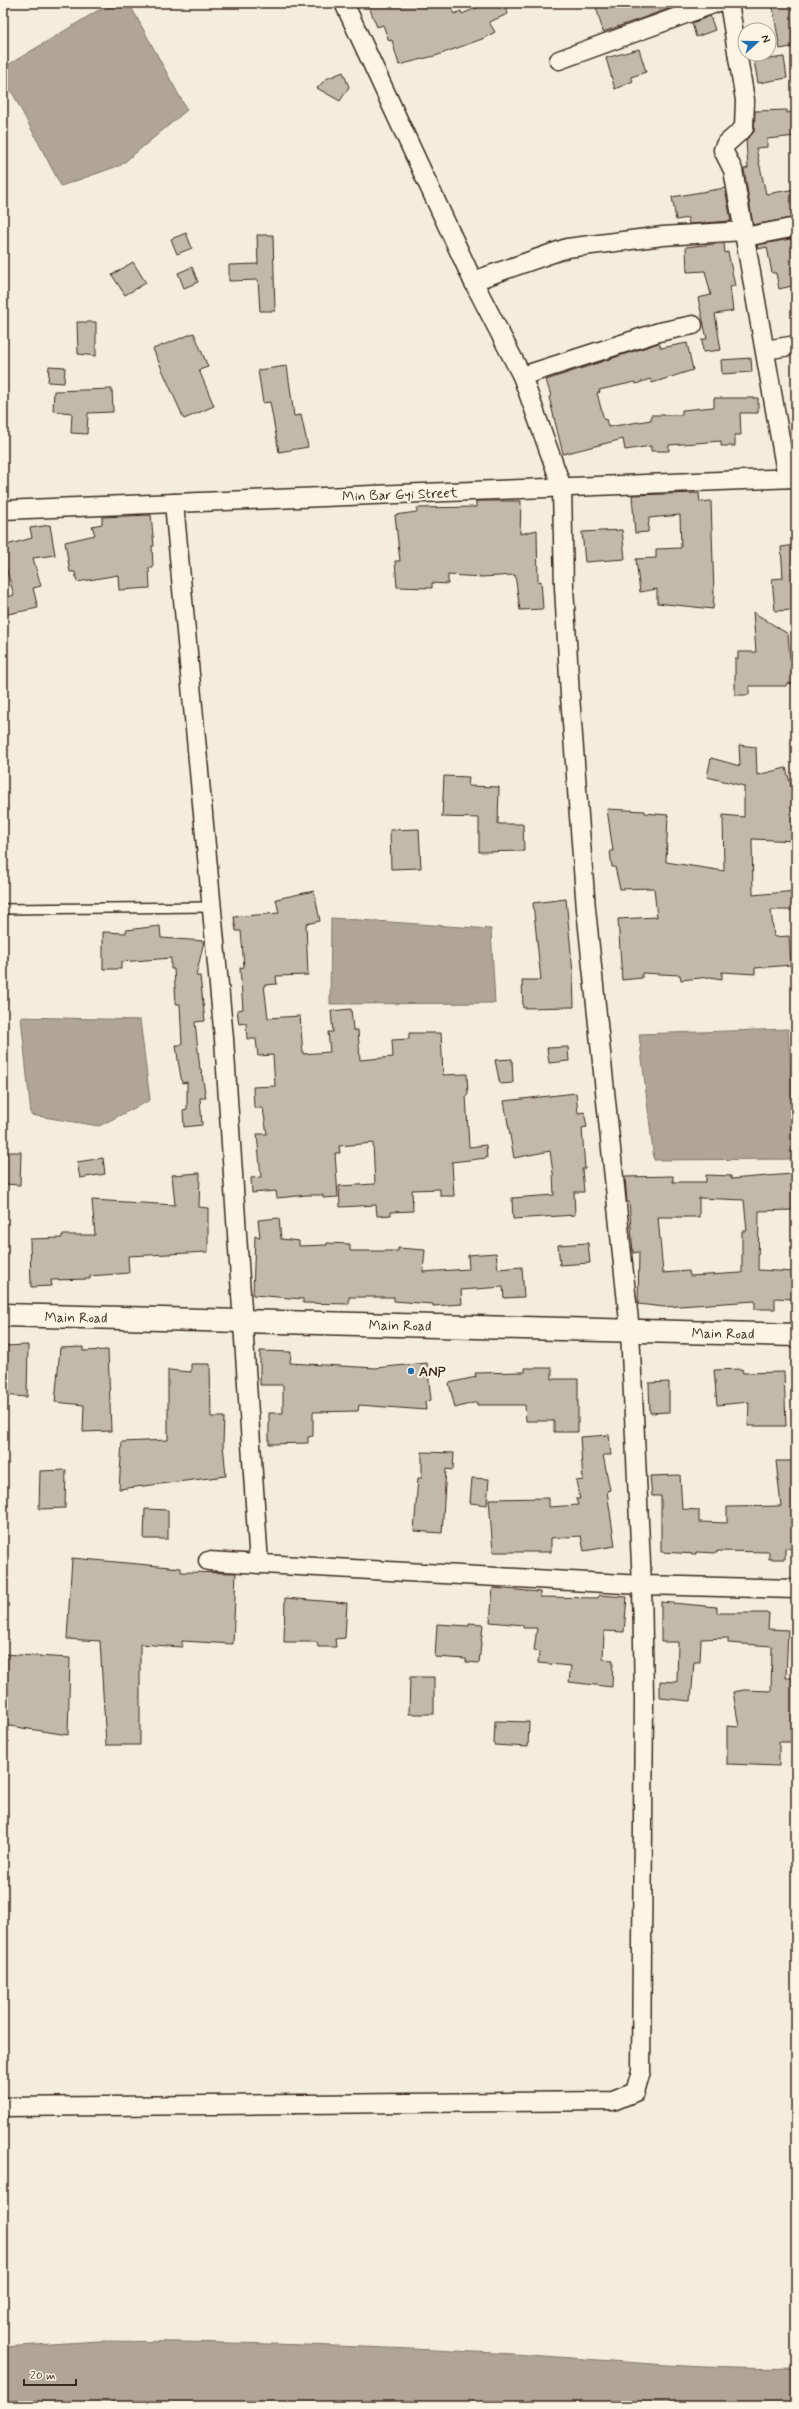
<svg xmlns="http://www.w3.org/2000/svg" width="799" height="2409" font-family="Mynerve,sans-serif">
<rect width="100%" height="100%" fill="#f4eddd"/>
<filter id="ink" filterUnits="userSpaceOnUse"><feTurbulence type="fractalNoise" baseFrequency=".025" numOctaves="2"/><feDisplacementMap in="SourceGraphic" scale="8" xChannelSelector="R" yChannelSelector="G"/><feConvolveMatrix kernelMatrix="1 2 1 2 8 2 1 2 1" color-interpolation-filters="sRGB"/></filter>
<g filter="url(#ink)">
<g fill="#b0a596" stroke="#817466">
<polygon points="120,3 129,3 187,110 121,165 61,186 3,75 3,68 97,11"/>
<polygon points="331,918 491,929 495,1003 330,1004"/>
<polygon points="21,1017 140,1020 150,1100 99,1126 31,1115"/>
<polygon points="788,1029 796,1159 654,1160 639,1034"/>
<path d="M99,2341C231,2342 363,2346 495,2353C595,2358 695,2371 796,2368V2406H3V2347Z"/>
</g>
<g fill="#c3b9aa" stroke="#3b2a1e" fill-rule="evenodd">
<polygon points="380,3 450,3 454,14 461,11 462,14 488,3 504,3 508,14 489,22 495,32 482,39 438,55 399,65 392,40 389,41 383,25 377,27 369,7"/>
<polygon points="595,3 685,3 603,32"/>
<polygon points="772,3 796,3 796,46 780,49"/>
<polygon points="710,16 715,30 696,37 692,23"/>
<polygon points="639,49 646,72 631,77 633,81 615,89 606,58"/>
<polygon points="784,57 787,78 758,83 754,61"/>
<polygon points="343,72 349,87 340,101 317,88 326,79"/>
<polygon points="787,110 787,113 796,111 796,136 767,139 767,147 756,148 766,194 796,189 796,217 753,225 744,169 748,168 746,140 754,132 755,111"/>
<polygon points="725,188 731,221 689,224 688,218 676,220 672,197"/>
<polygon points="186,233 192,248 177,254 171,239"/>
<polygon points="257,235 273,235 275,311 260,311 258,280 229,281 229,265 258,264"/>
<polygon points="796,238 796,285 779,289 776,273 772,273 767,247 758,249 757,245"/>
<polygon points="724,243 725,253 728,252 735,286 730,287 733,311 715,314 721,350 703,352 702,339 707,339 698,298 711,295 705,271 687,272 686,247"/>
<polygon points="133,262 146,283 125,295 112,275"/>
<polygon points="192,267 198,282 184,288 178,273"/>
<polygon points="77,322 96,322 96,356 78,354"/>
<polygon points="194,333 208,367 199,370 214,406 184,419 153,349"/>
<polygon points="659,343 661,348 687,343 693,370 652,383 650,379 636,384 635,382 599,390 600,392 597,393 604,420 606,419 608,427 651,420 651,415 682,415 682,410 714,407 714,398 758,398 758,413 740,413 741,435 735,435 735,446 721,446 721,441 669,445 669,451 651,451 651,446 625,450 623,439 563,454 549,397 551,396 546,380"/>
<polygon points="751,358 752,372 722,374 721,360"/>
<polygon points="49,366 65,367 64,383 48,382"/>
<polygon points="287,366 294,416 301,415 308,447 279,452 270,402 263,403 258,370"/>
<polygon points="112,389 113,412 88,413 87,434 71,433 72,413 53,411 54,391"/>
<polygon points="699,493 700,502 711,501 714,594 713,609 657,603 657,589 640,592 636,559 656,558 656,549 681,548 680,515 649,518 648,532 635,533 632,495"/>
<polygon points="476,501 521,501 520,534 537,530 538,582 541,581 543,609 520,610 515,575 482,577 448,575 448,584 432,583 432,588 397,587 395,561 400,561 395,515 417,512 417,508 476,507"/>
<polygon points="151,515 154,546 152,546 153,568 149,568 150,588 119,590 118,575 77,582 75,572 70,572 65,542 95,535 92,526 102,524 102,517"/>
<polygon points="50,525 55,555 33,558 41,586 33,588 38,608 3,615 3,598 14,595 3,558 3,546 32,538 30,528"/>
<polygon points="622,530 625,559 585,562 582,532"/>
<polygon points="796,545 796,610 775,611 772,579 783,578 781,547"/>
<polygon points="753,612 788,634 790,659 796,659 796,684 787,683 786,686 749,686 749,695 735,695 735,659 738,659 738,652 756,652"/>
<polygon points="739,745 756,747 757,775 786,768 796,803 796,841 752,839 753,895 796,891 796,910 771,910 774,937 789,936 791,965 755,968 755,974 722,972 722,979 710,977 681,980 680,975 642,973 642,978 622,980 618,919 657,917 654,888 620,889 615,867 612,867 610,851 613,851 607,809 645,811 645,813 668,815 666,862 724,871 723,815 744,817 744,786 707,777 711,758 740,766"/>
<polygon points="444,776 469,777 468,786 499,787 498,824 523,824 524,851 479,852 479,818 442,817"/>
<polygon points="419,829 421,868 391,869 390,830"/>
<polygon points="314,891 320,921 306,924 308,975 276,976 277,984 264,985 268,1018 300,1016 303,1054 330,1052 328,1032 333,1032 331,1011 351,1009 353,1030 358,1030 360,1060 393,1057 392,1040 409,1039 409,1033 441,1033 443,1075 467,1074 468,1095 466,1095 469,1147 486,1145 487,1158 452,1162 454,1196 440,1196 440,1189 412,1190 413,1211 391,1212 391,1215 377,1216 376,1205 340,1207 339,1186 375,1184 373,1143 339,1146 340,1153 335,1153 338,1197 323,1198 323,1195 307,1195 277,1198 276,1191 252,1193 251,1178 261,1177 257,1134 267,1134 263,1108 254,1108 253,1087 275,1086 273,1055 258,1056 256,1039 247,1039 246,1023 239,1024 237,1010 243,1009 240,968 244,967 241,931 236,931 234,917 279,913 276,899"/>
<polygon points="566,899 573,973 574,1007 523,1008 522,980 541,980 533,903"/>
<polygon points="160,926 161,938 204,941 196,976 200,976 205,1021 195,1022 200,1069 201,1069 206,1098 200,1098 202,1125 184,1127 183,1110 187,1109 187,1082 182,1083 178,1060 176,1045 182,1045 180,1004 176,1004 174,969 171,969 171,958 121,962 121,969 103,969 103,932 126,933 126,930"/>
<polygon points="568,1047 569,1061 549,1063 547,1048"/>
<polygon points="512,1059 513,1083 500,1084 495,1060"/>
<polygon points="576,1093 578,1113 584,1112 587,1127 582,1128 585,1169 582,1169 584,1192 574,1192 575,1215 513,1219 512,1198 554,1195 553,1173 550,1151 514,1158 504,1101"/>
<polygon points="3,1152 21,1152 20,1185 3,1184"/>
<polygon points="103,1158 105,1174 80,1178 77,1162"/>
<polygon points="200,1173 199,1207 208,1208 208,1252 128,1256 129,1273 90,1276 90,1279 51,1280 52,1286 31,1287 30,1239 62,1238 62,1235 95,1235 92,1200 175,1205 172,1175"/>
<path d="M792,1174L793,1210L759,1211L758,1270L794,1272L793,1299L775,1298V1309H755V1301L664,1307L638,1304L639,1252L633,1253L629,1202H627L625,1177L673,1176V1182H706V1175L731,1176V1179ZM699,1198L744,1200L747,1231H742V1273L690,1276L689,1271L663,1273L658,1217H699Z"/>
<polygon points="279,1218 281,1239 299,1241 299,1246 327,1245 327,1243 350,1244 350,1251 398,1251 398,1248 425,1250 423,1272 469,1269 468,1255 496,1253 498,1269 522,1267 524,1297 504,1298 503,1287 461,1290 462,1304 433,1306 433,1304 394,1301 394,1297 349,1297 349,1304 303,1303 303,1299 253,1295 255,1236 260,1237 258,1220"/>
<polygon points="588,1243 590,1263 560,1265 558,1245"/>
<polygon points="28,1345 27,1397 3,1395 3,1346"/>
<polygon points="83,1347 83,1351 108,1350 111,1431 83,1432 84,1405 55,1402 60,1348"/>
<polygon points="260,1351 291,1352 290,1363 375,1368 427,1363 431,1400 425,1402 426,1410 359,1405 358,1411 313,1412 313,1436 308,1437 308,1443 269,1444 269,1413 283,1413 283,1385 260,1385"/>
<polygon points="191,1364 210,1364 211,1417 224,1417 223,1444 226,1476 119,1489 122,1442 168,1440 168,1370 191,1372"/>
<polygon points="525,1368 552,1368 552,1379 578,1379 578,1432 554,1432 554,1421 526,1421 525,1405 477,1405 477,1402 455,1408 449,1383 476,1377 475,1373 525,1372"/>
<polygon points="742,1369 743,1373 784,1372 786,1426 748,1426 749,1402 717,1405 714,1370"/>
<polygon points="669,1382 669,1412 650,1413 649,1383"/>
<polygon points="609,1435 611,1455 603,1455 610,1490 607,1491 615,1546 584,1551 581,1536 551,1538 551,1552 493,1552 489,1499 549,1498 549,1507 578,1505 576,1499 580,1499 576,1481 583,1480 580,1437"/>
<polygon points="422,1452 454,1453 453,1470 446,1469 442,1533 414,1531 418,1478 422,1478"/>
<polygon points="776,1461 796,1461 796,1549 785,1548 785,1559 769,1559 769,1552 717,1551 717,1553 696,1552 696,1554 661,1552 661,1496 652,1496 650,1476 680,1475 682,1509 699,1510 699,1522 727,1523 727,1507 781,1506"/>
<polygon points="66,1470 65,1508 39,1509 40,1471"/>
<polygon points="472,1478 489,1479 487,1505 470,1503"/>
<polygon points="145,1509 168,1510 168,1539 144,1539"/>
<polygon points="72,1558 181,1568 181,1572 236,1573 233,1644 182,1641 182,1647 140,1644 140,1745 106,1745 100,1641 67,1639"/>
<polygon points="493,1588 540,1592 540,1597 598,1598 599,1595 627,1597 624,1632 604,1631 603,1659 613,1660 612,1687 569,1682 571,1666 538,1663 539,1652 534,1651 537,1628 523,1628 523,1625 490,1622"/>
<polygon points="285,1598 347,1603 345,1638 335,1639 336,1647 318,1647 317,1642 284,1642"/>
<polygon points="661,1602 717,1607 717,1613 769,1613 768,1629 788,1630 786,1678 796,1678 795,1742 779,1742 779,1766 727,1764 727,1726 739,1727 733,1692 744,1690 771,1691 772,1646 728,1643 728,1638 701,1639 700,1662 694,1662 691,1701 660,1698 660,1681 677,1682 678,1642 661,1642"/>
<polygon points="469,1623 483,1624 479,1663 466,1662 466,1659 435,1657 437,1624 469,1626"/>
<polygon points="3,1654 70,1658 68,1735 3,1725"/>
<polygon points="410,1677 434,1677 434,1714 409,1714"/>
<polygon points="495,1721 529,1722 528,1747 494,1745"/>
</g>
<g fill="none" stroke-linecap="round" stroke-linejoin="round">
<defs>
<polyline id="service" points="3,909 212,907"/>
<g id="minor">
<polyline points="729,3 745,100 744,128 725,145 723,150 733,170 787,478"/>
<polyline points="559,60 716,3"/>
<polyline points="745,237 796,227"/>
<polyline points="473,281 567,248 663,236 744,231"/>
<polyline points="765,350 796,345"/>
<polyline points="522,376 659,332 693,325"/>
<polyline points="174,503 224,1039 259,1564"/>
<polyline points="3,510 796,478"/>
<polyline points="208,1561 642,1585 796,1589"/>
<polyline points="3,2107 613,2101 635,2092 641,2071 644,1699 642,1585 630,1331 586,909 570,696 564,587 562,487 522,376 473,281 344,3"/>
</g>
<polyline id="primary" points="3,1315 796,1335"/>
</defs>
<use href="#service" stroke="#3b2a1e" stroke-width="12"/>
<use href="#minor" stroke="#3b2a1e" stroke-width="21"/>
<use href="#primary" stroke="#3b2a1e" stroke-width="25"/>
<use href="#service" stroke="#fcf5e5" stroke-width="9"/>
<use href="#minor" stroke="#fcf5e5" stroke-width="18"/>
<use href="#primary" stroke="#fcf5e5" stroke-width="22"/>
</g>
</g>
<circle fill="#1f6fb2" stroke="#fcf5e5" stroke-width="1.5" cx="411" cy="1371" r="4"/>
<g text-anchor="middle" stroke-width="4" stroke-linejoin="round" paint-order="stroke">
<g font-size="14" fill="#3b2a1e" stroke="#fcf5e5">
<text transform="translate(400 494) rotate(-2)" y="5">Min Bar Gyi Street</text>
<text transform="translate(76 1317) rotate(1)" y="5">Main Road</text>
<text transform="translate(400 1325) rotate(1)" y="5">Main Road</text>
<text transform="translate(723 1333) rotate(1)" y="5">Main Road</text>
</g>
<g font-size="14" font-weight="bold" fill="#3b2a1e" stroke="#fcf5e5" text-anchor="start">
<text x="419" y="1376">ANP</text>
</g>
</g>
<rect width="799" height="2409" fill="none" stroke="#fcf5e5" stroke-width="16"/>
<rect x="8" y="8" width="783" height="2393" fill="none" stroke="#3b2a1e" stroke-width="1.5" filter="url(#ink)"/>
<g transform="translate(757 42) rotate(69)"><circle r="19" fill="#fcf5e5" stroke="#afa495"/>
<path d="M0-3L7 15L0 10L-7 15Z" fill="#1f6fb2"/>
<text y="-6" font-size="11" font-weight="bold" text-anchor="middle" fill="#3b2a1e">N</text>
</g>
<path d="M24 2379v6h52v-6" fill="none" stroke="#3b2a1e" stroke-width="2"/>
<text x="30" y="2379" font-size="12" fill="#3b2a1e" stroke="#fcf5e5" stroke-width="3" paint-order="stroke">20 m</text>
</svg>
